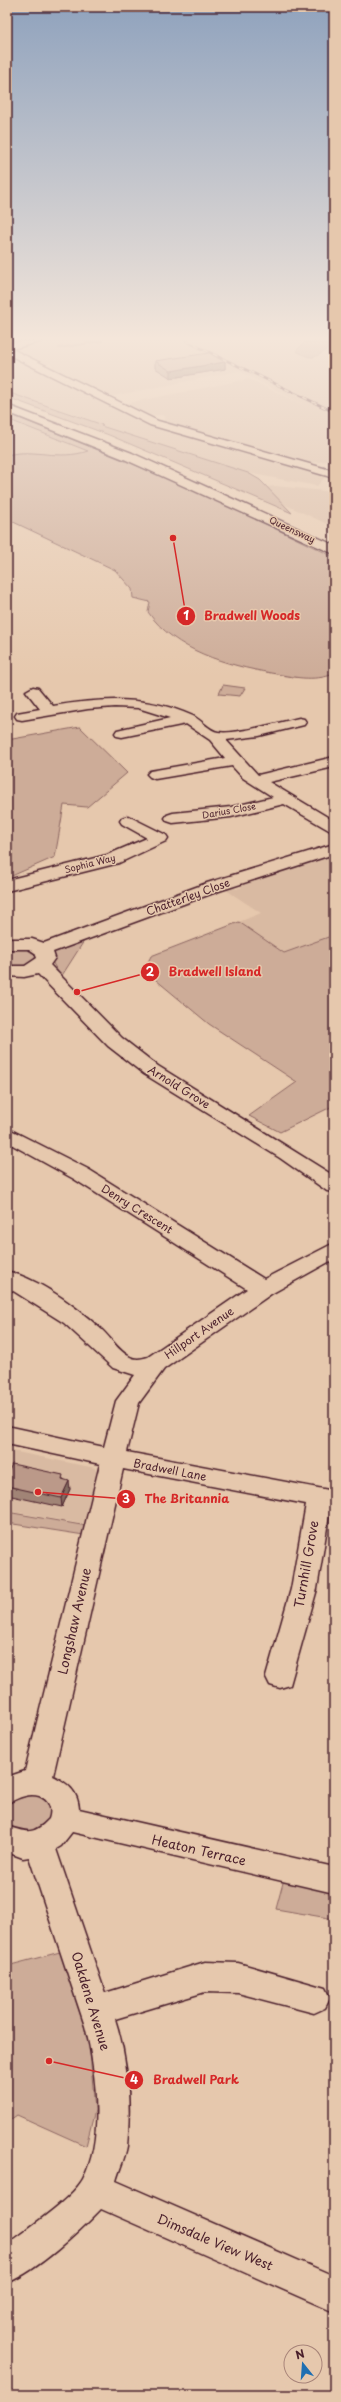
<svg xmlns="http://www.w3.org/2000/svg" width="341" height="2402" font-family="'Playpen Sans',sans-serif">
<rect width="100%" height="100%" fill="#e6c8ad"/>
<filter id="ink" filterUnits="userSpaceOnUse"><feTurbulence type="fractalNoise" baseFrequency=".025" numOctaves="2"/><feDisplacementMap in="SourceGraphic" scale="8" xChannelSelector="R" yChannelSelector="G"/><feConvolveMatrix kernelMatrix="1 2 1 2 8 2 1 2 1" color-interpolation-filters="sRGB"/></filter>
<g filter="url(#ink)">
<g fill="#d9baa2">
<polygon points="60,341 334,341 334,460 303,464 281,455 272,455 161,422 166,418 162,415 147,416 123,404 249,379 308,407 239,371 113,396 99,392 51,367 53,366 51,364 45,364 18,349"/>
<polygon points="7,353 158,427 326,476 317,486 248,473 151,444 100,426 102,425 74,414 7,392"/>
<polygon points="7,419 89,451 64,456 18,453 7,455"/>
<polygon points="275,486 334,492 334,527 251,489"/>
<polygon points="334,851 334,935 284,953 239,922 261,913 223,888 230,885 236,889 242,887 237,883"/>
<polygon points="7,1450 95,1468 98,1478 83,1524 7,1511"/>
</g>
<g fill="#cdac98" stroke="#8c6662">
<polygon points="7,392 103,425 101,426 248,473 260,480 292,513 109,435 7,397"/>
<path d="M7,413L187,486L334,557V674C313,682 293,677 271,673C227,665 175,651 148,612L150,602L133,598L132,589L115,570L7,519V455C35,448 58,461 88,451L7,419Z"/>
<polygon points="223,685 245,688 240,696 219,694"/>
<polygon points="80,727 127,773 87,807 64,805 55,857 7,878 7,740"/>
<polygon points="239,922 284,953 334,935 334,1109 331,1107 280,1132 249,1116 297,1082 209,1024 144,970 151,956"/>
<polygon points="82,940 84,941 61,977 47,953"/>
<polygon points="24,948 36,955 34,961 21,967 7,965 7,950"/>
<polygon points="7,1512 87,1526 84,1535 7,1523"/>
<polygon points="42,1793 56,1811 38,1836 7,1828 7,1803 10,1799"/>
<polygon points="284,1879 334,1888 334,1919 276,1909"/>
<polygon points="60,1952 89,2041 95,2110 86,2146 17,2115 7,2122 7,1966"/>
</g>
<path fill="#aa877c" stroke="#845d5c" d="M306,341H319L330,347C315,358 314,361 296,351Z"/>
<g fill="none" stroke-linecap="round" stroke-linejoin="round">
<polyline stroke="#845d5c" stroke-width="2" points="59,348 102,341"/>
<defs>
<g id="minor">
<polygon points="22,341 43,341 12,349 158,421 334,471 334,478 150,425 7,354 7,344"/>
<path d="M33,687L38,688L53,706C101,698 147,695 193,716C201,720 210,731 218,732C236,735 281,722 299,718L304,719L306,722L304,725L259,736L226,740L258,775L334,757V767L269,782L334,821V833L284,804L231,817L173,823L167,821L165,818L167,815L173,813L231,807L273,797L243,778L232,766L155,779L150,777L147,774L150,771L225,758L210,740L186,724L122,737L117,736L115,733L117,730L170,718L138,708L115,707L88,709L22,720L17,719L15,716L17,713L40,709L26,691Z"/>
<polygon points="128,816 166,835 168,838 166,841 119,863 7,891 7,880 107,855 147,838 122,824 120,821 122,818"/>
<polygon points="334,844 334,854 219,891 53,952 55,958 50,965 122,1038 158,1066 334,1176 334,1192 327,1191 280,1158 144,1074 108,1046 38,974 24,977 7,976 7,966 25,966 37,958 35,953 29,949 7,949 7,939 32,939 44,943 207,883"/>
<path d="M7,1128L88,1169L264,1279L334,1243V1259L271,1294L164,1369L139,1403L127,1452L334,1491V1509H330L317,1589L290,1685L280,1688L270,1685L266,1677L291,1589L306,1504L123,1469L53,1776C67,1783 78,1791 79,1809L334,1867V1893L72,1832L61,1846L56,1849L105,1993L205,1962L238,1963L325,1988L330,1998L325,2008L314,2013L238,1993L205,1992L115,2019C128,2059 131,2105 127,2146C125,2158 119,2170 116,2181L334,2276V2312L101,2209C77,2234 38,2270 7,2283V2244C26,2230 72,2199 83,2179C105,2138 96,2069 85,2026L29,1857L23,1858L7,1852V1826C27,1833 34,1835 49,1819C55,1802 41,1792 25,1796C19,1797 13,1801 7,1803V1777L25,1771L100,1464L7,1444V1426L104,1447L116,1401L135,1375L113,1368L64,1323L7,1287V1271C41,1280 75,1306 101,1329C111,1338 118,1351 130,1357C135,1360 142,1359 148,1357L247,1289L74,1179L7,1142Z"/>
</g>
<polygon id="highway" points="7,405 132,453 334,545 334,554 124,459 7,412"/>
</defs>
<use href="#minor" stroke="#4a1f2b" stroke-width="3"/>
<use href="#highway" stroke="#4a1f2b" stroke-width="3"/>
<use href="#minor" fill="#e6c8ad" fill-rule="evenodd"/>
<use href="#highway" fill="#e6c8ad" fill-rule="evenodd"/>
<defs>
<polyline id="rail" points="186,341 334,412"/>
</defs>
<use href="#rail" stroke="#4a1f2b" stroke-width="2.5"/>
<use href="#rail" stroke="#e6c8ad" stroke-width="1.5" stroke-dasharray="5" stroke-linecap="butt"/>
</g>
<g fill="#a18476" stroke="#4a1f2b">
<polygon points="155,361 225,362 225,369 171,378 155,368"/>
<polygon points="7,1475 64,1479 70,1489 62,1507 7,1495"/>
</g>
<g fill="#836b60" stroke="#4a1f2b">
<polygon points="225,362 225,369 171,378 171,371"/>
<polygon points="69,1481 70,1489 62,1507 61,1498"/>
</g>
<g fill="#bb9989" stroke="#4a1f2b">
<polygon points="209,353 225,362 171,371 155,361"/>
<polygon points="12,1464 63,1475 62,1479 69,1481 61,1498 7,1486 7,1475"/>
</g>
</g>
<linearGradient id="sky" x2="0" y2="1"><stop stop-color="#8fa2bd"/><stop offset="0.5" stop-color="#f4e6da"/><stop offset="1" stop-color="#f4e6da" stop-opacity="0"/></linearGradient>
<rect width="341" height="677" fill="url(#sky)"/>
<g text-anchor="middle" stroke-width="3" stroke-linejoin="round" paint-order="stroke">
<g font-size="9" fill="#4a1f2b" stroke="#e6c8ad">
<text transform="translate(292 530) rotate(25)" y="3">Queensway</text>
<text transform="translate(229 811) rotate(-10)" y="3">Darius Close</text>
<text transform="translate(90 864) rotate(-14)" y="3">Sophia Way</text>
</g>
<g font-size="11" fill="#4a1f2b" stroke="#e6c8ad">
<text transform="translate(188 897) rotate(-20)" y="4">Chatterley Close</text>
<text transform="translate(179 1087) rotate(32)" y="4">Arnold Grove</text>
<text transform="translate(137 1209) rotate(32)" y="4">Denry Crescent</text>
<text transform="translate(199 1333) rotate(-35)" y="4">Hillport Avenue</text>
<text transform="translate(170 1470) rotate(11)" y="4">Bradwell Lane</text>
</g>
<g font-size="13" fill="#4a1f2b" stroke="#e6c8ad">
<text transform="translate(306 1564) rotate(-80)" y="5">Turnhill Grove</text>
<text transform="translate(74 1621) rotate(-77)" y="5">Longshaw Avenue</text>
<text transform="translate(199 1850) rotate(13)" y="5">Heaton Terrace</text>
<text transform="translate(91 2001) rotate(73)" y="5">Oakdene Avenue</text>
<text transform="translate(215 2242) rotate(23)" y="5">Dimsdale View West</text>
</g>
</g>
<path fill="none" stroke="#d62828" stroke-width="1.5" d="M173 538L186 616M77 992L150 972M38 1492L126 1499M49 2061L134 2080"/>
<g fill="#d62828" stroke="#e6c8ad" stroke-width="1.5">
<circle cx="173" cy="538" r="4"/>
<circle cx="77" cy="992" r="4"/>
<circle cx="38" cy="1492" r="4"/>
<circle cx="49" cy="2061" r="4"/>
<circle cx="186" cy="616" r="10"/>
<circle cx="150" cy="972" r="10"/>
<circle cx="126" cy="1499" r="10"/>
<circle cx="134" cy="2080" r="10"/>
</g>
<g font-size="12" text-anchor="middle" font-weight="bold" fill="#fff">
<text x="186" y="620">1</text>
<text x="150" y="976">2</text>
<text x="126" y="1503">3</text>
<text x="134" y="2084">4</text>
</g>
<g font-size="12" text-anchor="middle" font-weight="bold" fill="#d62828" stroke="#e6c8ad" stroke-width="3" stroke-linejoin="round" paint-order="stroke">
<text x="252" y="620">Bradwell Woods</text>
<text x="215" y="976">Bradwell Island</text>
<text x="187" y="1503">The Britannia</text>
<text x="196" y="2084">Bradwell Park</text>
</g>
<rect width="341" height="2402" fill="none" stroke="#e6c8ad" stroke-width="24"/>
<rect x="12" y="12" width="317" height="2378" fill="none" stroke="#4a1f2b" stroke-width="1.5" filter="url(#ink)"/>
<g transform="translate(303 2364) rotate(343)"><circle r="19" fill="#e6c8ad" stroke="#a88479"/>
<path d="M0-3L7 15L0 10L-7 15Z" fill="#1f6fb2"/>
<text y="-6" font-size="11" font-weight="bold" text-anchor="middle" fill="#4a1f2b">N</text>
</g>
</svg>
